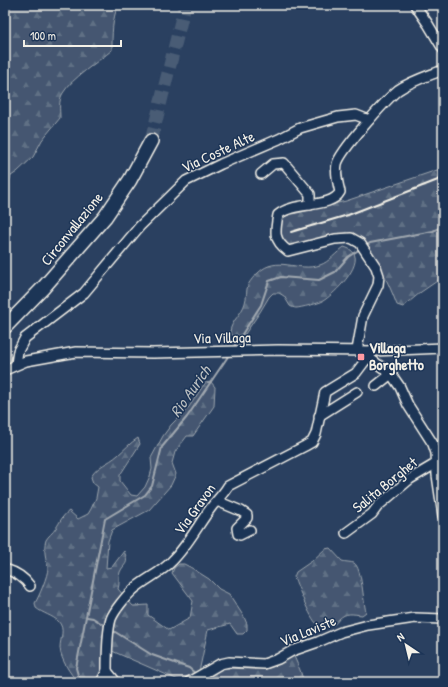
<svg xmlns="http://www.w3.org/2000/svg" width="448" height="687" font-family="'Patrick Hand',sans-serif">
<defs>
<pattern id="forest-firs" width="22" height="20" patternUnits="userSpaceOnUse"><rect width="22" height="20" fill="#445771"/><path d="M5 1l3.5 6h-7zM16 11l3.5 6h-7z" fill="#607085"/></pattern>
</defs>
<rect width="100%" height="100%" fill="#2a4060"/>
<filter id="ink" filterUnits="userSpaceOnUse"><feTurbulence type="fractalNoise" baseFrequency=".025" numOctaves="2"/><feDisplacementMap in="SourceGraphic" scale="8" xChannelSelector="R" yChannelSelector="G"/><feConvolveMatrix kernelMatrix="1 2 1 2 8 2 1 2 1" color-interpolation-filters="sRGB"/></filter>
<g filter="url(#ink)">
<g fill="url(#forest-firs)" stroke="#9ca4ac">
<path d="M5,5H118C112,20 112,34 112,50C98,62 72,78 63,93C58,101 60,110 60,118L42,140L33,157L17,172L11,176L5,193Z"/>
<path d="M443,168V277L421,292L403,307L397,305C387,278 374,253 354,233L289,247L280,236V223L285,216L346,201Z"/>
<path d="M344,247C374,255 336,293 323,301C320,303 300,308 296,308C295,308 291,307 290,306L284,296L279,293H273L269,297L260,312L245,334L234,337L230,332C231,321 242,314 245,303C247,297 246,290 248,285C251,280 254,276 258,273C277,254 298,273 320,265C329,262 336,253 344,247Z"/>
<path d="M211,382L215,387L214,406L193,436H187L175,452L172,463L176,474L171,485L149,510L112,530L108,541L106,568L112,567L124,551C130,565 124,563 120,572C118,577 120,584 118,589L133,606L148,605V615L169,630L190,618L193,601L172,573L174,568L179,564H184L190,567L209,579L219,589L229,594L244,617L247,624V630L243,634H237L230,624L208,630L199,672L183,682L112,651L103,634L102,664L98,682H77C70,672 61,661 60,648C60,638 66,629 58,621C53,616 42,613 36,608L35,603C39,597 48,575 48,568C46,559 43,549 46,540C48,536 53,533 56,528C60,522 62,516 69,511L78,519L88,514L91,509L96,498L98,487L93,483L91,477C98,465 108,464 118,455C125,449 130,443 138,438L140,444L120,475V481L131,495L137,496L145,487L150,476L152,469L151,458L163,436L171,425L189,407L205,383Z"/>
<path d="M330,548L342,561C345,562 351,562 354,563C362,568 363,601 366,612L362,615C352,614 346,612 339,619C337,622 335,624 332,625C328,627 320,627 317,624C310,618 298,587 294,577L296,572L312,561L325,549Z"/>
<polygon points="293,654 300,670 304,682 215,682 211,678 202,674 222,668 254,669 262,668"/>
</g>
<g fill="none" stroke-linecap="round" stroke-linejoin="round">
<g stroke="#a1a8b0" stroke-width="2">
<polyline points="366,246 370,243 433,231 443,226"/>
<polyline points="233,348 261,305 269,281 281,277 319,280 335,272 348,257 360,249"/>
<polyline points="87,617 93,618 107,627"/>
<polyline points="112,630 152,655 189,668 196,674"/>
<polyline points="202,678 207,682"/>
<polyline points="80,682 76,668 105,519 145,495 152,486 162,447 187,417 229,355"/>
</g>
<polyline stroke="#485b74" stroke-width="13" stroke-dasharray="13 6" stroke-linecap="butt" points="151,141 185,5"/>
<defs>
<g id="minor">
<polyline points="415,5 428,24 443,49"/>
<polyline points="261,174 273,164 284,163 310,194 310,205"/>
<path d="M357,350L363,316L378,285L379,276L376,267L360,243L351,238L335,239L288,251C273,240 275,232 278,215C293,201 331,209 340,192C338,184 335,173 337,164C340,151 386,100 398,90C411,81 428,76 443,70"/>
<polyline points="371,354 368,357 391,374 400,387 408,405 433,444 436,453 437,475 443,516"/>
<polyline points="16,364 18,351 25,338 84,293 140,226 186,181 221,164 279,139 300,128 338,117 356,115 369,120"/>
<polyline points="5,370 26,361 76,352 153,353 278,350 374,351 443,348"/>
<polyline points="376,386 391,374"/>
<polyline points="319,416 357,392"/>
<polyline points="217,501 241,511 247,515 247,518 237,528 238,534 240,535 250,530"/>
<polyline points="346,533 372,514 378,506 410,479 437,463 442,464"/>
<path d="M5,569C15,572 24,577 30,586"/>
<path d="M107,671C107,658 107,632 111,619C114,611 126,596 133,590C145,579 161,573 172,561C189,544 199,523 213,505C219,498 224,493 228,486L305,446L312,442L316,434L325,392L356,373L368,357"/>
<polyline points="107,671 116,682"/>
<polyline points="101,682 107,671"/>
<polyline points="189,682 220,664 229,662 264,664 278,659 292,651 318,642 341,632 368,625 415,618 443,619"/>
</g>
<polyline id="highway" points="5,327 43,288 105,217 130,180 151,141"/>
</defs>
<use href="#minor" stroke="#f4f1e8" stroke-width="12"/>
<use href="#highway" stroke="#f4f1e8" stroke-width="16"/>
<use href="#minor" stroke="#1d3557" stroke-width="9"/>
<use href="#highway" stroke="#1d3557" stroke-width="13"/>
<polyline stroke="#f4f1e8" stroke-width="2" points="291,232 348,215 443,178"/>
</g>
</g>
<rect fill="#ff9aa2" stroke="#1d3557" stroke-width="1.5" x="357" y="353" width="8" height="8" rx="2"/>
<g text-anchor="middle" stroke-width="3" stroke-linejoin="round" paint-order="stroke">
<g font-size="15" fill="#f4f1e8" stroke="#1d3557">
<text transform="translate(218 152) rotate(-25)" y="5">Via Coste Alte</text>
<text transform="translate(72 229) rotate(-51)" y="5">Circonvallazione</text>
<text transform="translate(222 338) rotate(-1)" y="5">Via Villaga</text>
<text transform="translate(385 485) rotate(-39)" y="5">Salita Borghet</text>
<text transform="translate(195 509) rotate(-54)" y="5">Via Gravon</text>
<text transform="translate(308 631) rotate(-22)" y="5">Via Laviste</text>
</g>
<g font-size="15" font-weight="bold" fill="#f4f1e8" stroke="#1d3557" text-anchor="start">
<text x="369" y="353">Villaga<tspan x="369" dy="17">Borghetto</tspan></text>
</g>
<g font-size="16" font-style="italic" fill="#bdc1c2" stroke="#1d3557">
<text transform="translate(190 391) rotate(-55)" y="6">Rio Aurich</text>
</g>
</g>
<rect width="448" height="687" fill="none" stroke="#1d3557" stroke-width="20"/>
<rect x="10" y="10" width="428" height="667" fill="none" stroke="#f4f1e8" stroke-width="1.5" filter="url(#ink)"/>
<g transform="translate(406 645) rotate(325)" stroke="#1d3557" stroke-width="3" paint-order="stroke">
<path d="M0-3L7 15L0 10L-7 15Z" fill="#f4f1e8"/>
<text y="-6" font-size="11" font-weight="bold" text-anchor="middle" fill="#f4f1e8">N</text>
</g>
<path d="M24 40v6h97v-6" fill="none" stroke="#f4f1e8" stroke-width="2"/>
<text x="30" y="40" font-size="12" fill="#f4f1e8" stroke="#1d3557" stroke-width="3" paint-order="stroke">100 m</text>
</svg>
